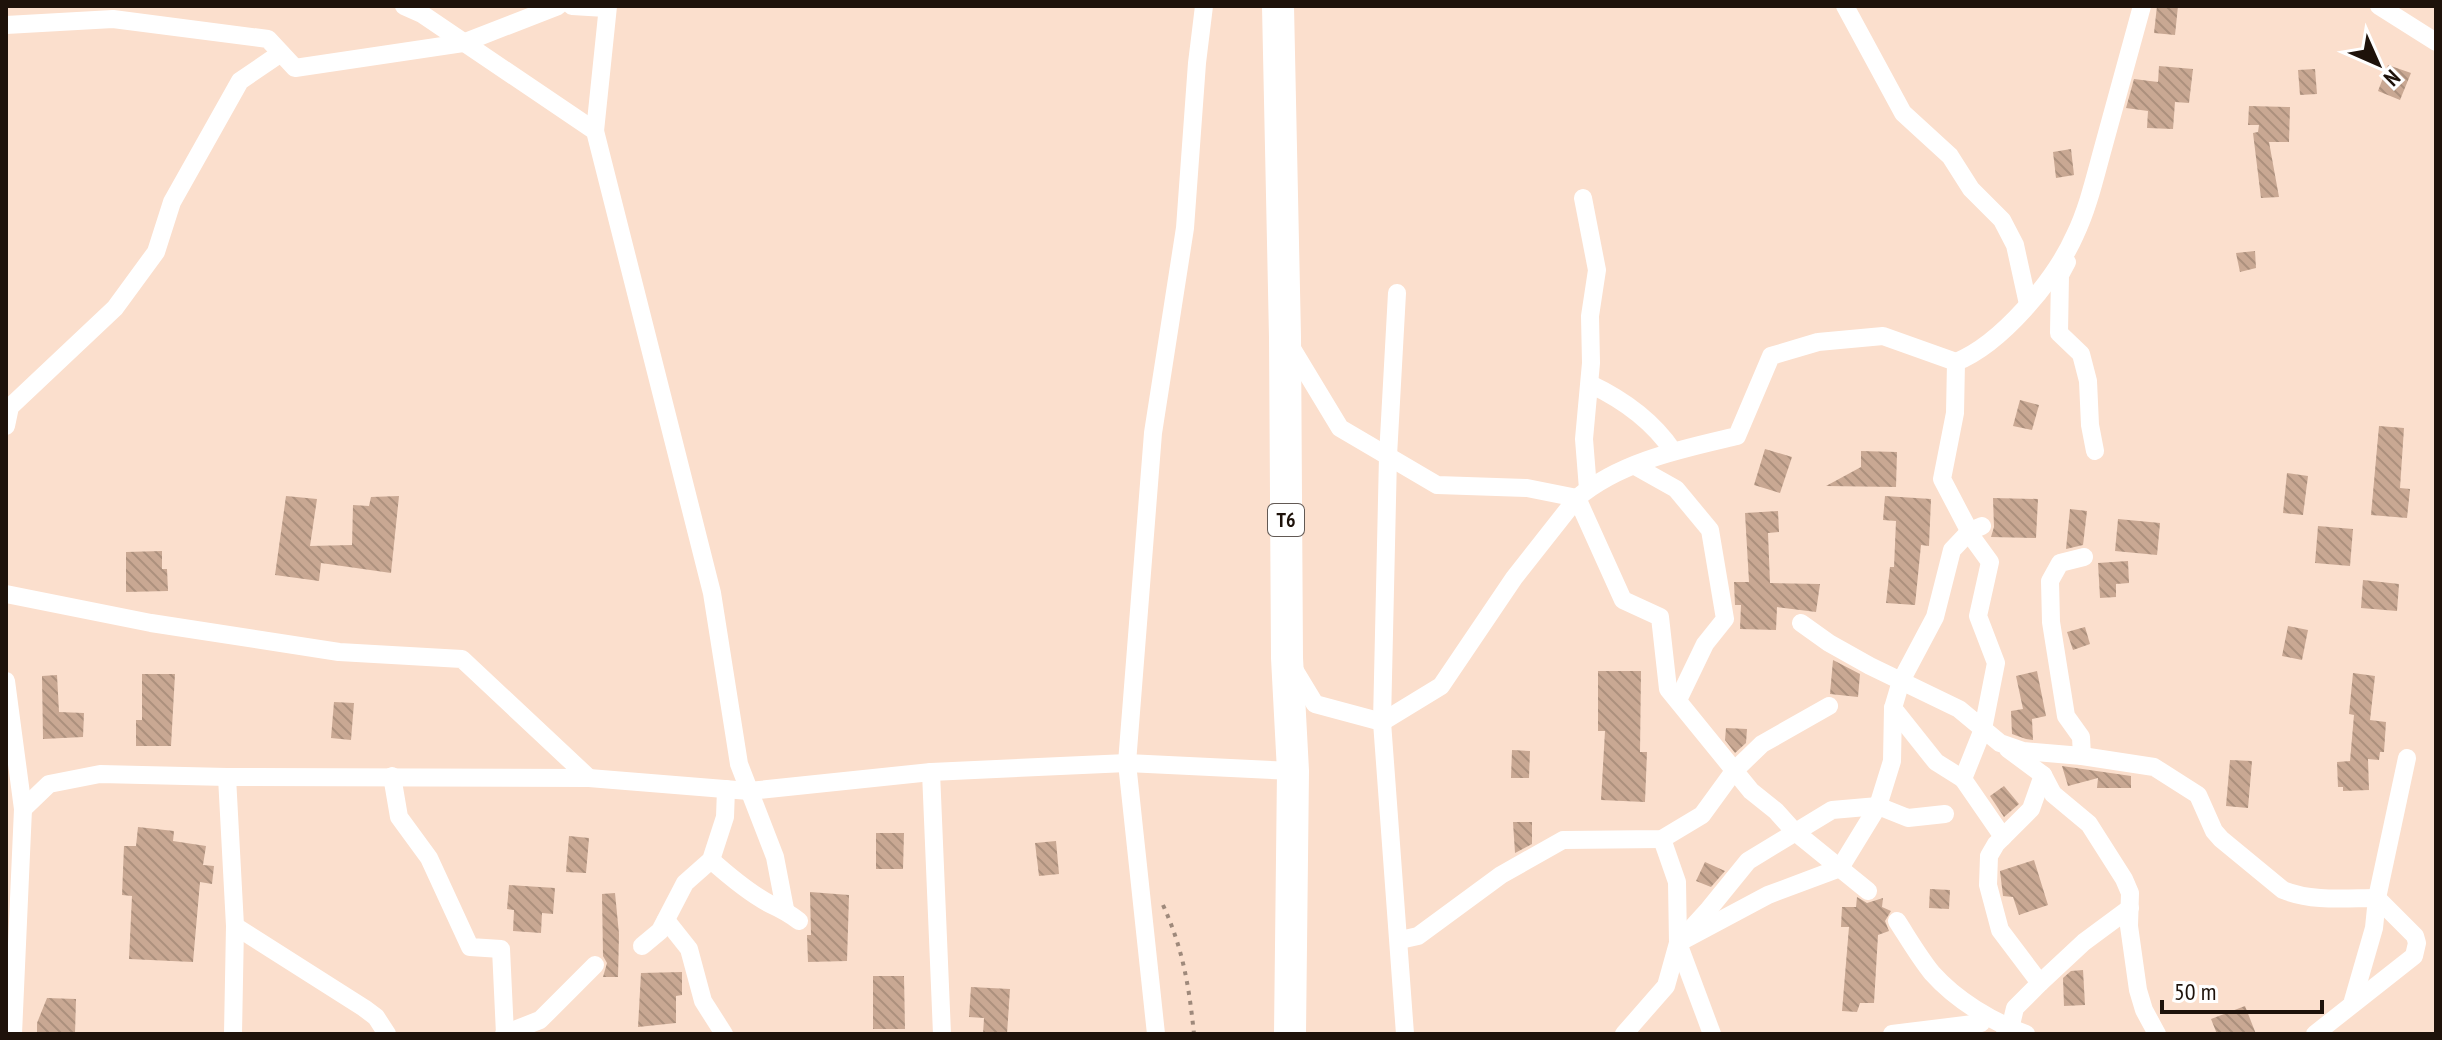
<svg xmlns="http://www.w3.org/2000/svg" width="2442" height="1040" font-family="'PT Sans Narrow',sans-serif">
<defs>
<pattern id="building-back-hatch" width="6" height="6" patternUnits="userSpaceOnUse" patternTransform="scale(2)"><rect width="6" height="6" fill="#c9a893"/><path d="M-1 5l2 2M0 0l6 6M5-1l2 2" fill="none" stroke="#ac907d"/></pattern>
</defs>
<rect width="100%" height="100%" fill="#fbdfcd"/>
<g fill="url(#building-back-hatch)">
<polygon points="2157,6 2178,6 2175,35 2154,33"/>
<polygon points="2388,65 2411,73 2400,100 2378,91"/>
<polygon points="2159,66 2193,69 2189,103 2175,102 2173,129 2147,128 2148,111 2126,108 2134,79 2158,82"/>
<polygon points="2315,69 2317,94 2300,95 2298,70"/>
<polygon points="2249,106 2290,107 2289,142 2269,142 2279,197 2261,198 2253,133 2258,132 2259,125 2248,125"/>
<polygon points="2071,149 2074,175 2056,178 2053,152"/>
<polygon points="2255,251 2256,268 2240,272 2236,253"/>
<polygon points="2020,400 2039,405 2032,430 2013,426"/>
<polygon points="2379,426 2404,428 2400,488 2410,489 2407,518 2371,515"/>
<polygon points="1765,449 1792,457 1780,493 1754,485"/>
<polygon points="1861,451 1897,452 1896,487 1826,486 1861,467"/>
<polygon points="2287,473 2308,476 2303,515 2283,513"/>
<polygon points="286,496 317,499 310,546 352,545 353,505 369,506 371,497 399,496 391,573 321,563 319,581 275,575"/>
<polygon points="1885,496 1931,499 1929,546 1921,545 1915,605 1886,603 1890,567 1894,567 1896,521 1883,520"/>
<polygon points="1993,498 2038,499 2036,538 1991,537 1994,527"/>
<polygon points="2070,509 2087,511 2083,545 2066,549"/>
<polygon points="1778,511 1779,532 1768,533 1770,583 1820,584 1816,612 1777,607 1776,630 1740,629 1741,605 1735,605 1734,582 1749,582 1745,513"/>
<polygon points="2118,519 2160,523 2157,555 2115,551"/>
<polygon points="2318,526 2353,529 2350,566 2315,563"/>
<polygon points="162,551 162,569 167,569 168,591 126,592 126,552"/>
<polygon points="2128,561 2129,583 2116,584 2116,597 2100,598 2098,563"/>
<polygon points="2363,580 2399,584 2397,611 2361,608"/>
<polygon points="2288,626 2308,630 2302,660 2282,656"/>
<polygon points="2085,627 2090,644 2073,650 2067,632"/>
<polygon points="1833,660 1860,674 1858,697 1830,694"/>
<polygon points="1598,671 1641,671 1640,752 1647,752 1645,802 1601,800 1605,731 1598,731"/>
<polygon points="2037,671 2046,716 2032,719 2033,740 2026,739 2012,734 2011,711 2023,709 2016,676"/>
<polygon points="2353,673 2375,676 2370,720 2386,722 2384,752 2380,752 2379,760 2368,759 2369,790 2343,791 2343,787 2338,787 2337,762 2350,761 2354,715 2349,714"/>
<polygon points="142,674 175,674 171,746 136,746 136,720 142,720"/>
<polygon points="57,675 59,712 84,713 83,737 43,739 42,676"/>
<polygon points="334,702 354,703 351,740 331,738"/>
<polygon points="1726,728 1747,729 1746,743 1735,753 1725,740"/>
<polygon points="1512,750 1530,751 1529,778 1511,778"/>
<polygon points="2230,760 2252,761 2248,808 2226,806"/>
<polygon points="2062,766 2131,776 2131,788 2097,788 2098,778 2068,786"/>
<polygon points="2004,786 2019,804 2004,817 1990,796"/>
<polygon points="1513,822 1532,822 1532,844 1515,853"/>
<polygon points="138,827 174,831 173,841 206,846 203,865 214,866 212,884 200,882 193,962 129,959 132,896 122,895 124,846 136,846"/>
<polygon points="876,833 904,833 903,869 876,869"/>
<polygon points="569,836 589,838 586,873 566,872"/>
<polygon points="1056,841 1059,874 1039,876 1035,843"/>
<polygon points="2034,860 2048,905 2019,915 2013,897 2003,896 2000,871"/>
<polygon points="1705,862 1725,871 1711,887 1696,881"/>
<polygon points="509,885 555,888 553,914 542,913 541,933 513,931 514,910 507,909"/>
<polygon points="1930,889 1950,890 1949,909 1929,908"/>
<polygon points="810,892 849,895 847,961 808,962 807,935 811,935"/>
<polygon points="615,893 619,934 618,977 603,977 607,963 603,956 602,894"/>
<polygon points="1857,897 1867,903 1883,898 1882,907 1891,911 1885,921 1889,931 1878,935 1874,1003 1860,1003 1857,1012 1842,1011 1849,927 1841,927 1842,907 1856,907"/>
<polygon points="2083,970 2085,1005 2064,1006 2063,978 2071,971"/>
<polygon points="682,972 682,995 676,996 676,1023 638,1027 641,973"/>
<polygon points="873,976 904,976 905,1029 873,1029"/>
<polygon points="971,987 1010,989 1007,1034 983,1034 984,1018 969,1017"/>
<polygon points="47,998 76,999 75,1034 37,1034 37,1023"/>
<polygon points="2245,1006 2256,1034 2217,1034 2211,1019"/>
</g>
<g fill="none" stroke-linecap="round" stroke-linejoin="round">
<path stroke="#9e897b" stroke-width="4" stroke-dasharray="4 6" stroke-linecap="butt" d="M1163,905C1183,949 1189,986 1194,1034"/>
<g stroke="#fff" stroke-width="18">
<polyline points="404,6 422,14 595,131 712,593 739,764 775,857 785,909"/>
<polyline points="572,6 606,8"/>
<polyline points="1845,6 1903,113 1950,156 1971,189 2002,220 2015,245 2028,304"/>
<polyline points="2379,6 2436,42"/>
<polyline points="6,25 113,19 268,39 295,68 463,43 558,6"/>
<polyline points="595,131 608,6"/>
<polyline points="1583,198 1597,270 1590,316 1591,363 1584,439 1588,489"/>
<polyline points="2067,262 2060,275 2059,333 2081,354 2088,381 2090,425 2095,451"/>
<polyline points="1397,293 1388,456 1382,722 1405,1034"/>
<polyline points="1288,342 1340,428 1437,485 1527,488 1577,498"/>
<path d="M1956,362C2001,344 2055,280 2075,235C2088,208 2095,177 2103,148C2116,100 2129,53 2142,6"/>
<path d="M1590,384C1624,400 1652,420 1673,451"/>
<polyline points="6,426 10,407 115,308 156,252 172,202 240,81 281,53"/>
<polyline points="1635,466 1676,489 1710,530 1725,619 1705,644 1678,700"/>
<polyline points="1577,498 1623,600 1660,617 1668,689 1751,791 1776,811 1794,831 1868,891"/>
<polyline points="6,594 151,623 339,652 462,659 589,778"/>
<path d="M1801,623L1829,643L1870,666L1959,709L2000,743L2023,751L2082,756L2154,767L2198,795L2214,831L2221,839L2283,890C2313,902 2346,898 2377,898L2415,936L2417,943L2414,956L2315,1034"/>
<path d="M1292,666L1315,704L1382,722L1441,686L1514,578L1577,498C1621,461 1682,449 1737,436L1771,356L1818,342L1883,336L1956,362L1955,413L1942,479L1974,540L1990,562L1978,616L1996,663L1983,729L1963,779L2003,837"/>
<polyline points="6,681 23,809 13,1034"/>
<polyline points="1893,708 1936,762 1963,779"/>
<polyline points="2008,749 2043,775 2053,794 2089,824 2124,879 2130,893 2129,926 2138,990 2144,1010 2157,1034"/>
<polyline points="2082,756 2081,737 2066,716 2051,622 2050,581 2060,563 2084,557"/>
<polyline points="931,772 942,1034"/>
<polyline points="392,776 399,817 429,858 470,947 501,949 505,1034"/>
<polyline points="227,777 235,926 233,1034"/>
<polyline points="23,809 49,784 100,774 227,777 589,778 749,791 931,772 1127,763 1293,771 1294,765"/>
<polyline points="1662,839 1677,882 1678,943 1712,1034"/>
<path d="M711,860C729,876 749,893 770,904C781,909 789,913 799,921"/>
<polyline points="666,920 689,949 703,1001 724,1034"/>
<path d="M1897,921C1908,938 1919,957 1932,973C1956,1000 1992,1022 2026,1034"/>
<polyline points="235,926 364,1008 376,1017 387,1034"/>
<polyline points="1400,940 1418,936 1501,875 1563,840 1662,839 1702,815 1734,771 1762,744 1829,706"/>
<polyline points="1678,943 1768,895 1840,868 1878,806 1892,761 1893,708 1901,681 1935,617 1952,550 1970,531 1982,526"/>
<polyline points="642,946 660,931 685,883 711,860 725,817 726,789"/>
<polyline points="2040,983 2084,942 2130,908"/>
<polyline points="2352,1004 2374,928 2377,898 2407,758"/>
<polyline points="504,1034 540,1020 595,965"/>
<polyline points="1156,1034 1127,763 1153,433 1185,228 1197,63 1204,6"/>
<polyline points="1624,1034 1666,986 1678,943 1709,909 1748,861 1832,810 1878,806 1908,818 1945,814"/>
<polyline points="1892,1034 1981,1023"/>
<polyline points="2005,1034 2010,1029 2015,1008 2040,983 2000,930 1988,885 1989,856 1996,844 2031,809 2043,775"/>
</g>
<polyline stroke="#fff" stroke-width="32" points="1278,6 1285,337 1287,658 1293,771 1290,1034"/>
</g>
<g text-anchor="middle" stroke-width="8" stroke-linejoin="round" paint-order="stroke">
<rect fill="#fff" stroke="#625954" stroke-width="2" x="1268" y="504" width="36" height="32" rx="6"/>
<g font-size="20" font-weight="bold" fill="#1e120a">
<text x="1286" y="527">T6</text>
</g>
</g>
<rect width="2442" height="1040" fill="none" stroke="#1e120a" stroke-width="16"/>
<g transform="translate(2378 64) rotate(135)" stroke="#ffffff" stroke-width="6" paint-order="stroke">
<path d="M0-6L14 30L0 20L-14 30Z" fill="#1e120a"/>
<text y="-12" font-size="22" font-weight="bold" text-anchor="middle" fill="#1e120a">N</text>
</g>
<path d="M2162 1000v12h160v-12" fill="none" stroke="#1e120a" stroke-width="4"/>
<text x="2174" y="1000" font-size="24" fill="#1e120a" stroke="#ffffff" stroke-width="6" paint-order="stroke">50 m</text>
</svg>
